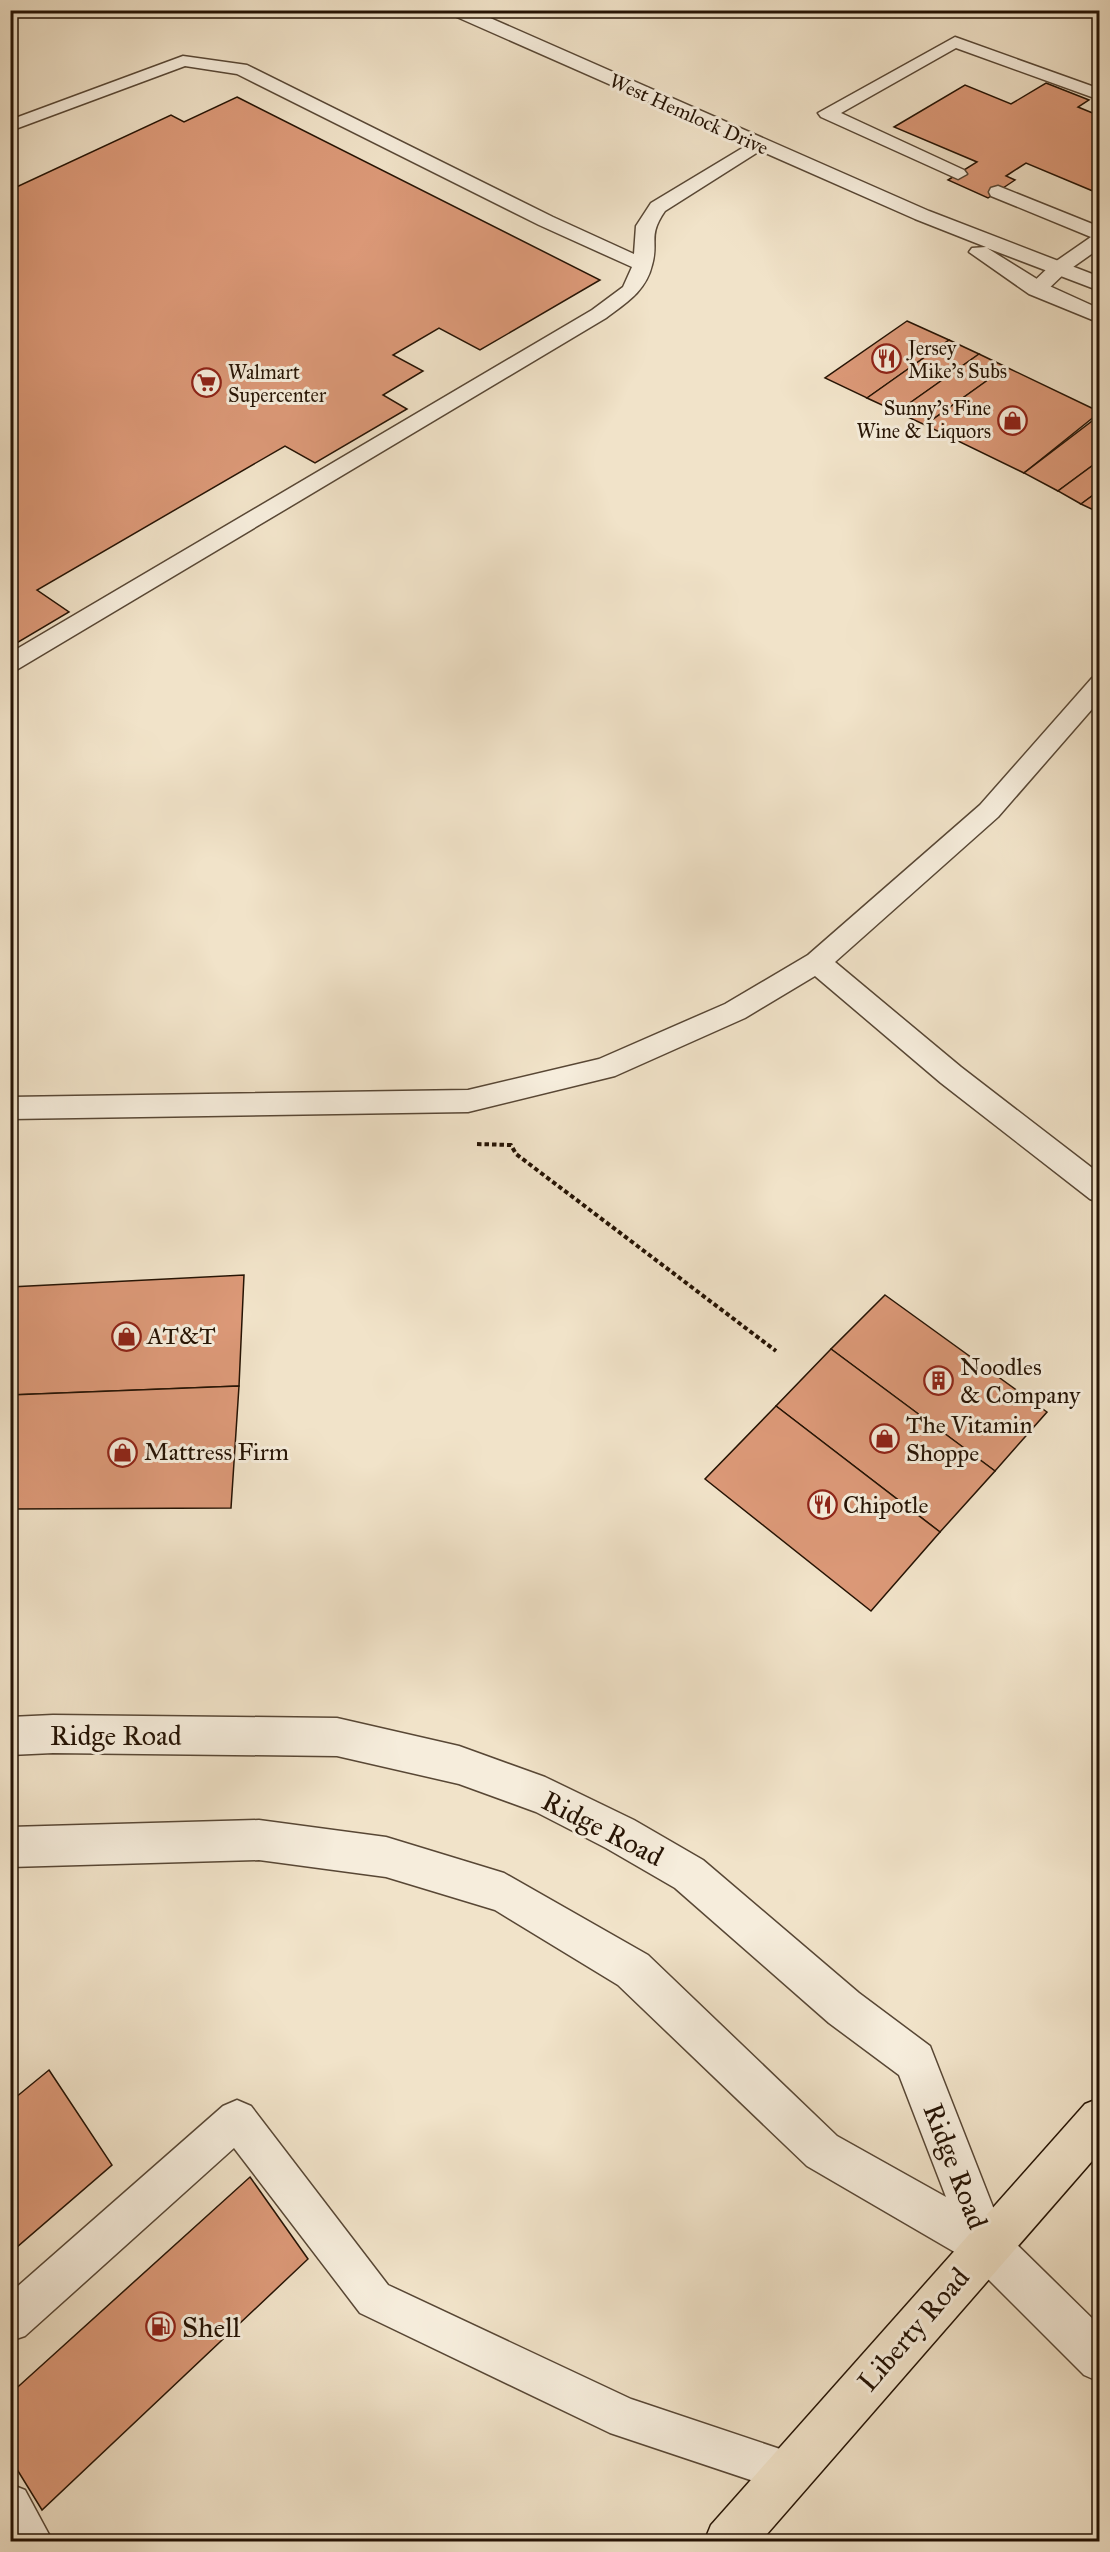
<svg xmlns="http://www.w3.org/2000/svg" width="1110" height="2552" font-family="'IM FELL Great Primer',serif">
<rect width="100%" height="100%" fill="#f1e3c9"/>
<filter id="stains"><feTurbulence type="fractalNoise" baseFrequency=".00333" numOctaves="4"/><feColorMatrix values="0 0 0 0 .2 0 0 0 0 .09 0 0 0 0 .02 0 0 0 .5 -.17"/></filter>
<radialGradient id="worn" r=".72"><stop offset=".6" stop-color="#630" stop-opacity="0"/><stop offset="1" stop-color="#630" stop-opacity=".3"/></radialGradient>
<g fill="#dc9978" stroke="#251304" stroke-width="1.5">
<polygon points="1046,83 1089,100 1078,107 1100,116 1100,194 1026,163 1006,176 1015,180 988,198 948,180 977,162 894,127 965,85 1011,104"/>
<polygon points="237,97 600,280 480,350 439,328 393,355 423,371 383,395 407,409 315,463 285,446 37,590 69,612 10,647 10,190 171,115 184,122"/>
<polygon points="907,321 949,340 867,398 825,378"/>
<polygon points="949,340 979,354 897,412 867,398"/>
<polygon points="979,354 1006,367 925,425 897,412"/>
<polygon points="1006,367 1100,412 1024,473 925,425"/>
<polygon points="1100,415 1100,460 1058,491 1024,473"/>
<polygon points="1100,460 1100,490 1081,504 1058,491"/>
<polygon points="1100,490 1100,513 1081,504"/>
<polygon points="244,1275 239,1386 10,1395 10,1287"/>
<polygon points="885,1295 1047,1412 995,1471 831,1349"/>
<polygon points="831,1349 995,1471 940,1532 776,1406"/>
<polygon points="239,1386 231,1508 10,1509 10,1395"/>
<polygon points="776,1406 940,1532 871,1611 705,1479"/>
<polygon points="49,2070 112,2165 10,2253 10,2102"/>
<polygon points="250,2177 308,2259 42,2510 10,2458 10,2394"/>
</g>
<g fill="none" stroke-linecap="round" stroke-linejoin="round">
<defs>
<g id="service">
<polygon points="18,10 34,10 31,15 19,15"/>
<polygon points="955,37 1100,89 1100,100 956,48 841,113 964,170 967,174 958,179 821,117 818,113"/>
<path d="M183,56L247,65L553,217L634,254L636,226L651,203L754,141L760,140L769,145L665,211C647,237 659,241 652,265C646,291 626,303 606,318L18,669L10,672V653L592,310L623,287L632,267L539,225L237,74L185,66L10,131V120Z"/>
<polygon points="998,186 1100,227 1100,248 1066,272 1044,293 1030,293 1027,289 1030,285 1052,264 1091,237 991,196 989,192 991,188"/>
<polygon points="1100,676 1100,700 998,817 835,962 961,1067 1100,1174 1100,1203 1090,1199 941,1083 815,976 745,1018 615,1076 468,1112 10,1119 10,1097 468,1090 599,1059 725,1004 808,955 980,805 1092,678"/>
<polygon points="237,2100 251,2106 388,2285 631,2399 804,2457 810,2472 804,2487 789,2493 610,2433 360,2313 234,2148 25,2336 10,2341 10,2293 223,2106"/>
<polygon points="10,2484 25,2490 53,2542 10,2542"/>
</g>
<polygon id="minor" points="447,10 472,10 929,211 1100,277 1100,291 987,248 1045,284 1100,309 1100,323 1029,294 969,252 972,248 986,247 915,219 450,14"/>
<polygon id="tertiary" points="53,1715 337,1718 459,1746 545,1777 634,1820 703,1860 859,1993 930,2046 1002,2230 1100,2326 1100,2382 1084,2375 970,2261 807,2166 618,1985 495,1910 386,1877 259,1860 10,1867 10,1827 259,1820 386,1837 504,1873 648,1955 837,2136 946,2197 899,2075 829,2023 675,1888 606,1848 536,1812 459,1784 337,1756 53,1753 10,1755 10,1717"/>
<polygon id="primary" points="1100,2098 1100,2152 760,2542 704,2542 711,2525 1085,2104"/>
</defs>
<use href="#service" stroke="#584735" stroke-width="3"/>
<use href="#minor" stroke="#584735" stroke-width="3"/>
<use href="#tertiary" stroke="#584735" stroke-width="3"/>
<use href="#primary" stroke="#251304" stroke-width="3"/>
<polyline stroke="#251304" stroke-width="4" stroke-dasharray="4.5 3" stroke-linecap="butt" points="477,1144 511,1145 516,1154 776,1351"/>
<use href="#service" fill="#f6eddc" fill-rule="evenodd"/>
<use href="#minor" fill="#f6eddc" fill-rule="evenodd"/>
<use href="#tertiary" fill="#f6eddc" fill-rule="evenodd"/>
<use href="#primary" fill="#f1e3c9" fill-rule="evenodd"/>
</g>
<defs>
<symbol id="restaurant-ring" viewBox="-11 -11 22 22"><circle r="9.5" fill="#f6eddc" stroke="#8f2418" stroke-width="1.5"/><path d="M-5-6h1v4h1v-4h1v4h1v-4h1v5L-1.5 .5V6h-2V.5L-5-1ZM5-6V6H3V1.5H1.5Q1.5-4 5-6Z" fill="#8f2418"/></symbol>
<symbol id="supermarket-ring" viewBox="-11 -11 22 22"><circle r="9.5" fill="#f6eddc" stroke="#8f2418" stroke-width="1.5"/><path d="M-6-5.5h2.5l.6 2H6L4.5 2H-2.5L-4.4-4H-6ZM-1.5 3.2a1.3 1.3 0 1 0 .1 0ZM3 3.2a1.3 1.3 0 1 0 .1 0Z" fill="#8f2418"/></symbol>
<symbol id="shop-ring" viewBox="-11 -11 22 22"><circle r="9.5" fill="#f6eddc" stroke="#8f2418" stroke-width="1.5"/><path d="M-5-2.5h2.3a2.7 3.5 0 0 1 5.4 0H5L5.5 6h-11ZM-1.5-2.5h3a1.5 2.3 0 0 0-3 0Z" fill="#8f2418"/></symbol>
<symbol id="building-ring" viewBox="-11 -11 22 22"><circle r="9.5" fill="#f6eddc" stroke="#8f2418" stroke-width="1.5"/><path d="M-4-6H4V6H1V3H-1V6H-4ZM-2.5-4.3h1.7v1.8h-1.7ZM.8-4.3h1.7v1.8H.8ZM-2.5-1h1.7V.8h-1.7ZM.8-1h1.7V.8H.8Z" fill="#8f2418"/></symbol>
<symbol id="fuel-ring" viewBox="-11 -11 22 22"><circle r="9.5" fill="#f6eddc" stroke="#8f2418" stroke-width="1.5"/><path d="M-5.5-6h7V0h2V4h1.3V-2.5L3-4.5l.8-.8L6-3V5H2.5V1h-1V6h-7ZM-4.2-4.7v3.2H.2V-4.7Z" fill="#8f2418"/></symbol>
</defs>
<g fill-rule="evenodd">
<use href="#restaurant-ring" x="870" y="342" width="33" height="33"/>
<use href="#supermarket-ring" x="190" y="366" width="33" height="33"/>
<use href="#shop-ring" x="996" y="404" width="33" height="33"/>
<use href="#shop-ring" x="110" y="1320" width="33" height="33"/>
<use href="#building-ring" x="922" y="1364" width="33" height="33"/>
<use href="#shop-ring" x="868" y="1422" width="33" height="33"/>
<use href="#shop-ring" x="106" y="1436" width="33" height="33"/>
<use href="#restaurant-ring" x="806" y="1488" width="33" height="33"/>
<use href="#fuel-ring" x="144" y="2310" width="33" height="33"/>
</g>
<g text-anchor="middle" stroke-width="6" stroke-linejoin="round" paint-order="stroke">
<g font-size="20" fill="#251304" stroke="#f6eddc">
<text transform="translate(689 114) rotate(24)" y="7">West Hemlock Drive</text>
</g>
<g font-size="20" fill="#251304" stroke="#f6eddc" text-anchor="start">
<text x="908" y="355">Jersey<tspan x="908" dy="23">Mike's Subs</tspan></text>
<text x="228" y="379">Walmart<tspan x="228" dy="23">Supercenter</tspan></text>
<text x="991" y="415" text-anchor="end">Sunny's Fine<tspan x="991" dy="23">Wine &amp; Liquors</tspan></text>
</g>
<g font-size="24" fill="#251304" stroke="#f6eddc" text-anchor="start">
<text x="147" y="1344">AT&amp;T</text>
<text x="960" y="1375">Noodles<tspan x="960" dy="28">&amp; Company</tspan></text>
<text x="906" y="1433">The Vitamin<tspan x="906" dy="28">Shoppe</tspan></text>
<text x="144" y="1460">Mattress Firm</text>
<text x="843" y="1513">Chipotle</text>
</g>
<g font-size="28" fill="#251304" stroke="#f6eddc">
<text x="116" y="1745">Ridge Road</text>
<text transform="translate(603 1828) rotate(27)" y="10">Ridge Road</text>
<text transform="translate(956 2166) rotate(69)" y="10">Ridge Road</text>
<text transform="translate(913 2329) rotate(-49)" y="10">Liberty Road</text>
</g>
<g font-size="28" fill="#251304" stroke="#f6eddc" text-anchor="start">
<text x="182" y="2337">Shell</text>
</g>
</g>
<rect width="1110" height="2552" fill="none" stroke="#f1e3c9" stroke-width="36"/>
<rect x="12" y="12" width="1086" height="2528" fill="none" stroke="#251304" stroke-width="3"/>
<rect x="18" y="18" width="1074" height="2516" fill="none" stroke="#251304" stroke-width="1.5"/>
<rect width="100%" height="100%" filter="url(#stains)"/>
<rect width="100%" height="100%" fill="url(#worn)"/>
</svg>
